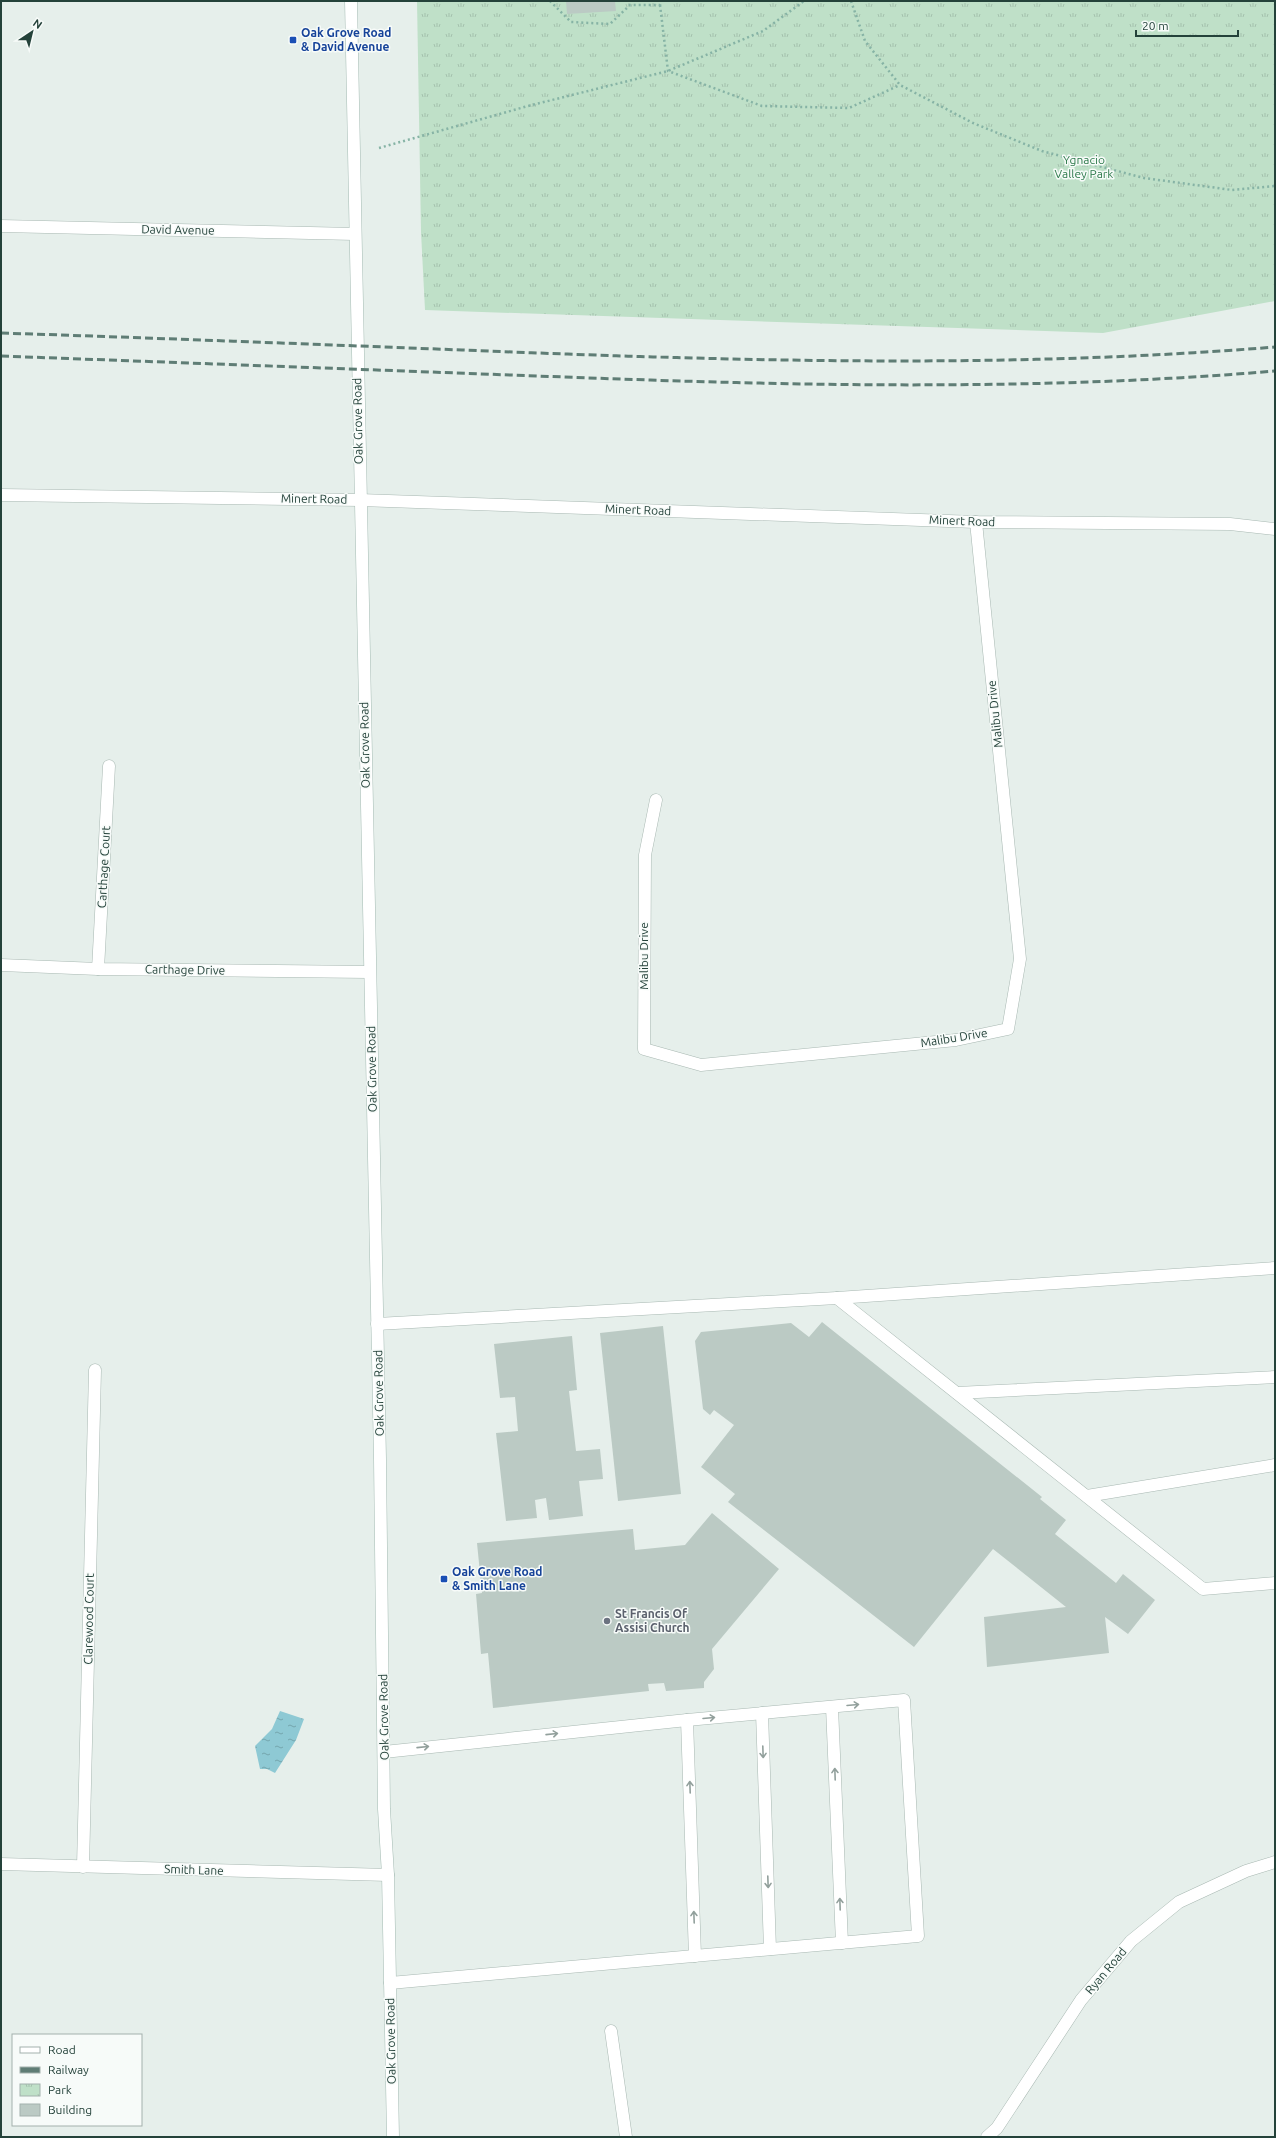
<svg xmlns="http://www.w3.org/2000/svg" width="1276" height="2138" font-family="Ubuntu,sans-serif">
<defs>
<pattern id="park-tufts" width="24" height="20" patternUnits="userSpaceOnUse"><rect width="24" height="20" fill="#bfe0c8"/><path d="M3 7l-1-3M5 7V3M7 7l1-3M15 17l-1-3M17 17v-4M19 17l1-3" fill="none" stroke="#a4c1ad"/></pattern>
<pattern id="water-ripples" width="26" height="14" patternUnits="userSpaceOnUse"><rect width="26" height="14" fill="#8ec9d4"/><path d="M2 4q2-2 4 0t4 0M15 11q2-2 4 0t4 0" fill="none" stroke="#74a5ad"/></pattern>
</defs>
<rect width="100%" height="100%" fill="#e6efeb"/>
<polygon fill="url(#park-tufts)" points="417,1 1275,1 1275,301 1103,333 425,310 421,232"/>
<polygon fill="url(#water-ripples)" points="280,1711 304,1719 296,1740 275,1773 267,1769 260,1769 255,1746 272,1729"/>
<g fill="#bbcac4">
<polygon points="566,1 615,1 616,11 567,14"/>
<polygon points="822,1322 1042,1497 1040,1499 1066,1520 1055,1534 1116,1583 1123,1574 1155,1600 1128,1634 1105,1617 1109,1653 987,1667 984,1617 1066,1607 993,1549 914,1647 728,1502 735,1494 701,1467 734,1425 714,1410 710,1415 703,1409 695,1341 701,1332 791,1323 809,1337"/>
<polygon points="663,1326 681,1494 618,1501 600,1333"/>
<polygon points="572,1336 577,1390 569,1391 576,1451 600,1449 603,1479 579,1481 583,1516 549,1520 546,1498 535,1500 537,1518 506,1521 496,1433 518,1431 515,1397 500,1398 494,1344"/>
<polygon points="712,1513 779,1569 712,1649 714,1669 704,1682 704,1688 666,1691 664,1683 648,1684 649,1691 493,1708 488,1653 481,1654 476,1594 482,1593 477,1543 633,1529 635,1550 685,1545"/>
</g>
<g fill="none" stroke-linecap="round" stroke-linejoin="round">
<defs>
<g id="service">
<polyline points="837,1298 1203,1589 1275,1583"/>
<polyline points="377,1324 837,1298 1275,1268"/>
<polyline points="957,1393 1275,1377"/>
<polyline points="1087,1496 1275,1465"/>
<polyline points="832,1707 842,1943"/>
<polyline points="762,1713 770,1949"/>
<polyline points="687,1720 695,1956"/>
<polyline points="384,1752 687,1720 904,1700 918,1936 390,1983"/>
<polyline points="611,2031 626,2137"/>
</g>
<g id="minor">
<polyline points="1,226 355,234"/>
<polyline points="656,800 645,855 644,1049 701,1065 956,1040 1008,1029 1020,959 976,522"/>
<polyline points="1,965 98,969 369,972"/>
<polyline points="98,969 109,766"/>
<polyline points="1,1864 388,1875"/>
<polyline points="83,1867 95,1370"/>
<polyline points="987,2137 997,2128 1081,2000 1131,1941 1179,1902 1246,1871 1275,1862"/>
</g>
<polyline id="tertiary" points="1,495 360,500 976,522 1230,524 1275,529"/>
<polyline id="secondary" points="351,1 380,1459 384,1809 388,1875 393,2137"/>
</defs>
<use href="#service" stroke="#a8b8b2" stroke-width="13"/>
<use href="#minor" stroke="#a8b8b2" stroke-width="13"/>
<use href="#tertiary" stroke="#a8b8b2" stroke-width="13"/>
<use href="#secondary" stroke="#a4bbb3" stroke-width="13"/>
<g stroke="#86b3a5" stroke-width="2.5" stroke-dasharray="2 3" stroke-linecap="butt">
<polyline points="550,1 571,22 610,24 630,5 660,5 660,1"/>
<polyline points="851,1 865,41 900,85 973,123 1042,151 1144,178 1232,190 1275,186"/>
<polyline points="660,5 668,71 762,106 849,108 900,85"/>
<polyline points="379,148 528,106 668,71 763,31 804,1"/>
</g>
<use href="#service" stroke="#fff" stroke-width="12"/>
<use href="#minor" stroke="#fff" stroke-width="12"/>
<use href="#tertiary" stroke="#fff" stroke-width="12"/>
<use href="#secondary" stroke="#fff" stroke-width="12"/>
<g stroke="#5f7d75" stroke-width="3" stroke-dasharray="8 4" stroke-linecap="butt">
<path d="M1,333C155,338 308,344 462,350C733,361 1005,369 1275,347"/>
<path d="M1,356C189,363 377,370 564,377C801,386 1039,391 1275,371"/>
</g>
</g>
<defs><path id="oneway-shaft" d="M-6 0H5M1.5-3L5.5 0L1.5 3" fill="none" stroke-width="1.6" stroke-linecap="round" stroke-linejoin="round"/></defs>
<g stroke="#92a09c">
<use href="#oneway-shaft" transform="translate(853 1705) rotate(-5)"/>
<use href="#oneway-shaft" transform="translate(709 1718) rotate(-5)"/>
<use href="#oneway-shaft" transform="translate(552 1734) rotate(-6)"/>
<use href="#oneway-shaft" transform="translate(423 1747) rotate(-6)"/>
<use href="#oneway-shaft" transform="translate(763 1752) rotate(88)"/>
<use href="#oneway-shaft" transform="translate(835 1774) rotate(-92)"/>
<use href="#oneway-shaft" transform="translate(690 1787) rotate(-92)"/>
<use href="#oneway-shaft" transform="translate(768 1882) rotate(88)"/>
<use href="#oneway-shaft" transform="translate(840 1904) rotate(-92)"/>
<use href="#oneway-shaft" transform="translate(694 1917) rotate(-92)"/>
</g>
<g fill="#1a4fb4" stroke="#f7fbf9" stroke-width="1.5">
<rect x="289" y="36" width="8" height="8" rx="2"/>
<rect x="440" y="1575" width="8" height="8" rx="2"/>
</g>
<circle fill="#6b7280" stroke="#f7fbf9" stroke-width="1.5" cx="607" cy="1621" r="4"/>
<g text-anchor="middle" stroke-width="3" stroke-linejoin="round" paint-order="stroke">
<g font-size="12" font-weight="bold" fill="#164399" stroke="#f7fbf9" text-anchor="start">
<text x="301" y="37">Oak Grove Road<tspan x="301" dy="14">&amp; David Avenue</tspan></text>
<text x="452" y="1576">Oak Grove Road<tspan x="452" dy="14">&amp; Smith Lane</tspan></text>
</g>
<g font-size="12" fill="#2d7a4b" stroke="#f7fbf9">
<text x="1084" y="164">Ygnacio<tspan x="1084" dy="14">Valley Park</tspan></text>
</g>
<g font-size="12" fill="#24423a" stroke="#f7fbf9">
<text transform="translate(178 230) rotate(1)" y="4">David Avenue</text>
<text transform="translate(358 421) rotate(-91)" y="4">Oak Grove Road</text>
<text transform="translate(314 499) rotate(1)" y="4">Minert Road</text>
<text transform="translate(638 510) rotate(2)" y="4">Minert Road</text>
<text transform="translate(962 521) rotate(2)" y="4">Minert Road</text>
<text transform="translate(995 714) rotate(-96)" y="4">Malibu Drive</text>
<text transform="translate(365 745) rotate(-91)" y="4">Oak Grove Road</text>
<text transform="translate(104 867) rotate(-87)" y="4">Carthage Court</text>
<text transform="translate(644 956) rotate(-90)" y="4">Malibu Drive</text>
<text transform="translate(185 970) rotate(1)" y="4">Carthage Drive</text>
<text transform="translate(954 1038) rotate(-9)" y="4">Malibu Drive</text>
<text transform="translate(372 1069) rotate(-91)" y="4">Oak Grove Road</text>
<text transform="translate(379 1393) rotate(-91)" y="4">Oak Grove Road</text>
<text transform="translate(89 1619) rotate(-89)" y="4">Clarewood Court</text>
<text transform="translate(384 1717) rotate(-91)" y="4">Oak Grove Road</text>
<text transform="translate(194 1870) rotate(2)" y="4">Smith Lane</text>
<text transform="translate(1106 1971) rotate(-50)" y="4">Ryan Road</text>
<text transform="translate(391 2041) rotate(-91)" y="4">Oak Grove Road</text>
</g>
<g font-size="12" font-weight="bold" fill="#5b616d" stroke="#f7fbf9" text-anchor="start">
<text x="615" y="1618">St Francis Of<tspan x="615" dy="14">Assisi Church</tspan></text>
</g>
</g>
<rect width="1276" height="2138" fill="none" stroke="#24423a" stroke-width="4"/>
<rect x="12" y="2034" width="130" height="92" fill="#f7fbf9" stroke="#a3b1ad"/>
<rect x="20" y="2047" width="20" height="6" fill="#ffffff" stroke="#a3b1ad"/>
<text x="48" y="2054" font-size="12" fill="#24423a">Road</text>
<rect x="20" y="2067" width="20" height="6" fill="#5f7d75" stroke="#a3b1ad"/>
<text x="48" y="2074" font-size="12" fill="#24423a">Railway</text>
<rect x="20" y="2084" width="20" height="12" fill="url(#park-tufts)" stroke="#a3b1ad"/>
<text x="48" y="2094" font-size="12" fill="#24423a">Park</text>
<rect x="20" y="2104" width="20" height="12" fill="#bbcac4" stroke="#a3b1ad"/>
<text x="48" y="2114" font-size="12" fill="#24423a">Building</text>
<g transform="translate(32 32) rotate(35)" stroke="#f7fbf9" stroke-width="3" paint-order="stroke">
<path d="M0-3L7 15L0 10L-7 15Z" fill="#24423a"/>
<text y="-6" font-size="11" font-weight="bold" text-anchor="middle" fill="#24423a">N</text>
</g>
<path d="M1136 30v6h102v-6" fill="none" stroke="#24423a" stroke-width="2"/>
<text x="1142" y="30" font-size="12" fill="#24423a" stroke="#f7fbf9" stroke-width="3" paint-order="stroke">20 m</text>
</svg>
